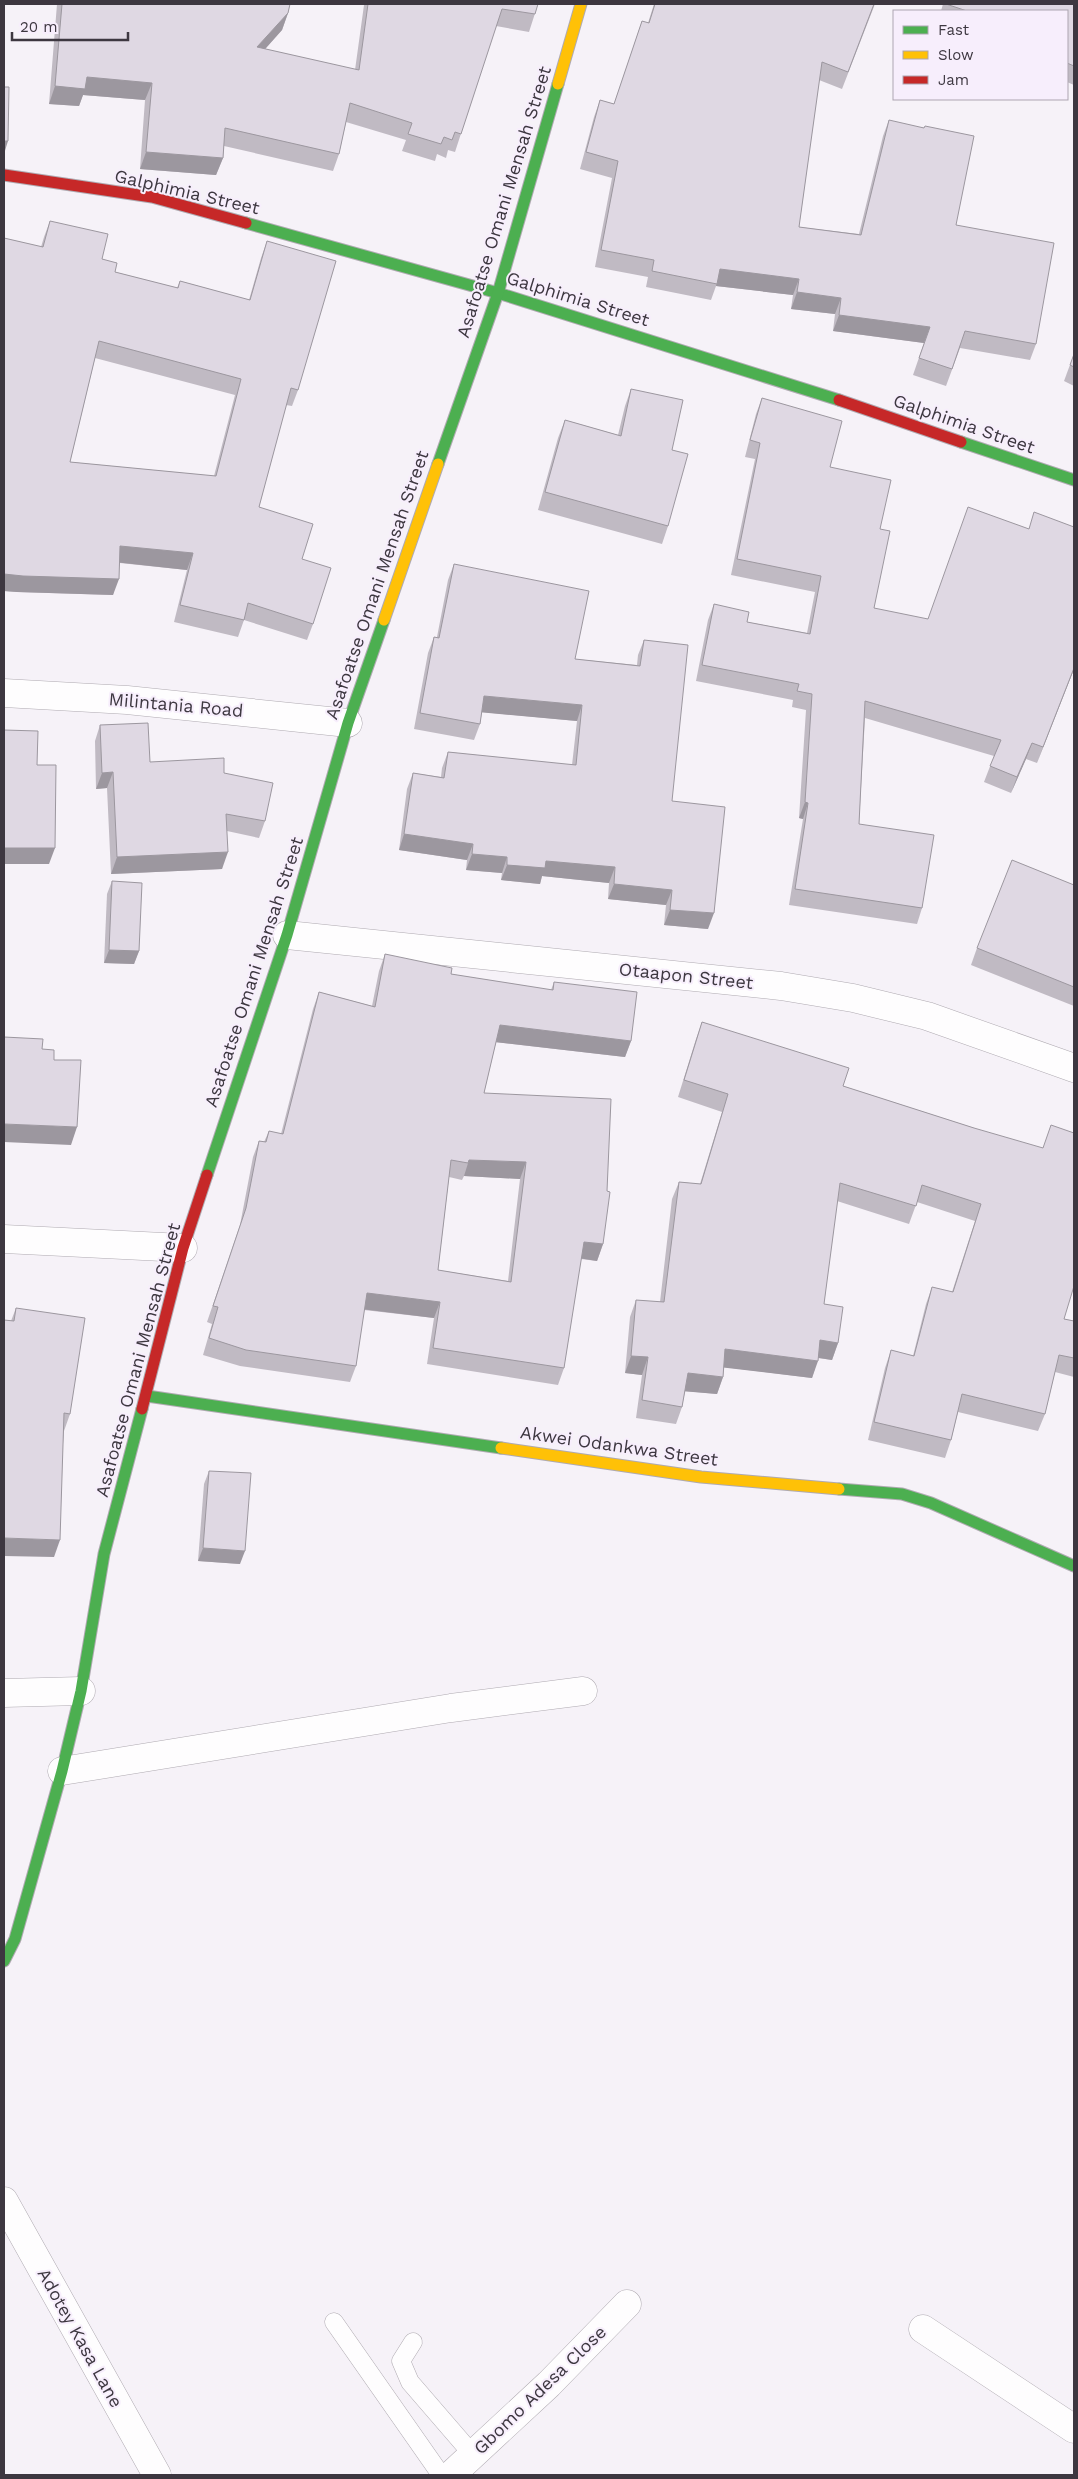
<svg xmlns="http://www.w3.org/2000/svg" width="1078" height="2479" font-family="'Work Sans',sans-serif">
<rect width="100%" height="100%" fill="#f6f2f8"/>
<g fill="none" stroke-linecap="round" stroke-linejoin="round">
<defs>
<g id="lane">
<polyline points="334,2322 441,2475"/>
<polyline points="413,2342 401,2361 410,2382 473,2455"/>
</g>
<g id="street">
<polyline points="4,693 127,700 348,723"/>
<polyline points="287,935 781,986 853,998 927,1016 1074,1068"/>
<polyline points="4,1239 183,1248"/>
<polyline points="4,1693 81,1691"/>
<polyline points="62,1771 451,1708 583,1691"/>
<polyline points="4,2201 157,2475"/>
<polyline points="923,2329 1074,2429"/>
<polyline points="451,2475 549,2384 627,2304"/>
</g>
<g id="fast">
<polyline points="246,223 498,293 839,400"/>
<polyline points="961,442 1074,480"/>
<polyline points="438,464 498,293 558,84"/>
<polyline points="207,1175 287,935 348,723 384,620"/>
<polyline points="147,1396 501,1448"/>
<polyline points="839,1489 902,1494 931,1503 1074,1566"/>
<polyline points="4,1961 15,1939 62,1771 81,1691 104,1554 142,1409"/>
</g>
<g id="slow">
<polyline points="558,84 581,4"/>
<polyline points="384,620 438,464"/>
<polyline points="501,1448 701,1477 839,1489"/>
</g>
<g id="jam">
<polyline points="4,175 152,197 246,223"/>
<polyline points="839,400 961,442"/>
<polyline points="142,1409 183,1248 207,1175"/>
</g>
</defs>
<use href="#lane" stroke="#afaab1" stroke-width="19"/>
<use href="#street" stroke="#afaab1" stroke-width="29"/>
<use href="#fast" stroke="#afaab1" stroke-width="13"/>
<use href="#slow" stroke="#afaab1" stroke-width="13"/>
<use href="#jam" stroke="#afaab1" stroke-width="13"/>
<use href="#lane" stroke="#fefdfe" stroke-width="18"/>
<use href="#street" stroke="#fefdfe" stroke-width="28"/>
<use href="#fast" stroke="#4caf50" stroke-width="11"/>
<use href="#slow" stroke="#ffc107" stroke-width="11"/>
<use href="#jam" stroke="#c62828" stroke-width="11"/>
</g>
<g fill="#c0bac3" fill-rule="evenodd">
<polygon points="57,4 290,4 288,13 282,30 265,49 355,70 364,5 362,5 362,4 538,4 529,32 496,26 455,152 448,150 446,158 437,154 435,161 402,151 406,140 346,122 339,154 333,171 224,146 223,158 216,175 140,169 145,100 83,95 79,106 49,104"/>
<polygon points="654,4 875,4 842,89 819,80 799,227 859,234 883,136 889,120 956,225 1036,344 1030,360 960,348 946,386 913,375 924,343 833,331 835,314 791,309 793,295 716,286 711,300 646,287 648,277 595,267 612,178 580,169 594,117 600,100 614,104 642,21 648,23"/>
<polygon points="943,4 1074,4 1074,85 1067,82 1067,11 941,11"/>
<path d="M50,221L102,259L115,272L177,288L180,281L249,300L261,258L267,241L298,390L292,406L286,405L259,507L302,559L313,624L307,640L244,620L238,637L174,622L187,570L120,563L113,595L17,592L4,591V238L41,247L44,237ZM95,358L235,395L214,476L70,462Z"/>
<polygon points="1074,354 1074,386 1064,381"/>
<polygon points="631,389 672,450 668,526 662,544 538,510 558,438 565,420 618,435 625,406"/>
<polygon points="762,398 830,467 880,529 874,608 1074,669 1037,763 1026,759 1011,793 984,782 994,756 865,718 859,824 922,908 917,924 789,905 803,819 799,818 806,710 792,707 793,700 696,681 708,620 714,604 747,622 807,633 815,592 731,575 755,459 745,457 756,414"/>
<polygon points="454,564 575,659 637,665 638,655 644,640 672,801 708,929 664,925 666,905 608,899 609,883 542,876 540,884 501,880 502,873 466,870 467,860 399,850 407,789 413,773 441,777 442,768 448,752 572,765 577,721 482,712 480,724 474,740 414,729 428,653 434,637 437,637 448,580"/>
<polygon points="100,725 150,762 224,773 265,821 259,838 227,831 222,869 111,874 107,788 96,789 95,741"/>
<polygon points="112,881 139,951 134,964 104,963 107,894"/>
<polygon points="1074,885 1074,1006 971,965 977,948"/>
<path d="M385,954L451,974L551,990L554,982L631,1041L625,1057L496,1042L484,1093L603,1244L597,1261L581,1259L564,1368L558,1385L427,1364L434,1318L364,1310L356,1366L350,1382L240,1366L203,1355L212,1324L207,1322L240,1225L253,1157L259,1141L264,1142L269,1131L281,1134L313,1009L319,992L372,1006L379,971ZM464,1176L520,1179L508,1281L438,1270L449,1177L462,1180Z"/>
<polygon points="702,1022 843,1086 974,1128 1064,1319 1074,1321 1074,1377 1055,1372 1045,1414 1038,1431 958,1412 951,1440 945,1458 868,1440 885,1368 891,1350 913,1356 926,1304 932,1287 952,1292 975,1221 917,1202 909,1224 837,1201 824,1304 838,1343 832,1360 818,1358 812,1378 724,1367 723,1377 717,1394 685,1391 682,1407 676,1424 636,1418 642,1375 625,1373 630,1317 636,1300 660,1302 672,1199 679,1182 700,1184 722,1112 678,1097 696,1039"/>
<polygon points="16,1308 70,1414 64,1431 54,1557 11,1321"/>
<polygon points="209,1471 240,1564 198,1561 204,1484"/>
</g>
<g fill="#9c979f">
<polygon points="288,13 282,30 251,65 257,47"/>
<polygon points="87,77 152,83 145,100 83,95 79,106 49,104 55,86"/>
<polygon points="4,141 8,141 4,154"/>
<polygon points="146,152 223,158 216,175 140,169"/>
<polygon points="720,269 799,279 793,295 716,286"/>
<polygon points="797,292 841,298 835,314 791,309"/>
<polygon points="839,315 930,327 924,343 833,331"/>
<polygon points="120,546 193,553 187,570 114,562"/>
<polygon points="4,574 119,579 113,595 17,592 4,591"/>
<polygon points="1074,668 1074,669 1037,763 1043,747"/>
<polygon points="484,696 582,705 577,721 478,712"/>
<polygon points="1032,743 1026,759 1011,793 1017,777"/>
<polygon points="113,772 107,788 96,789 102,773"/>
<polygon points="805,802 808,803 803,819 799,818"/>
<polygon points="404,834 473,844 467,860 399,850"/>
<polygon points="4,848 55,848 49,864 4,864"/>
<polygon points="228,852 222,869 111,874 117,857"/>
<polygon points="472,854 507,857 502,873 466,870"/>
<polygon points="546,861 615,867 609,883 542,876 540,884 501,880 507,865"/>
<polygon points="614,884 672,890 666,905 608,899"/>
<polygon points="670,910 714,913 708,929 664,925"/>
<polygon points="109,950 139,951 134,964 104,963"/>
<polygon points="500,1025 631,1041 625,1057 494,1042"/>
<polygon points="4,1124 77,1127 71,1145 4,1142"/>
<polygon points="469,1160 526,1162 520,1179 464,1176"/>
<polygon points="584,1242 603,1244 597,1261 578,1258"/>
<polygon points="367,1293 440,1302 434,1318 361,1309"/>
<polygon points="820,1340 838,1343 832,1360 813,1357"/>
<polygon points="725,1349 818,1361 812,1378 719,1367"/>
<polygon points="631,1356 648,1357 642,1375 625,1373"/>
<polygon points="688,1373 723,1377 717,1394 681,1391"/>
<polygon points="4,1538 60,1540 54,1557 4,1556"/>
<polygon points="203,1548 245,1551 240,1564 198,1561"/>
</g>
<g fill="#dfd8e3" stroke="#9c979f" fill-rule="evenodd">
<polygon points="62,4 290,4 288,13 257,47 359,70 368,4 538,4 535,14 502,9 461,134 455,132 452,140 444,137 441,144 408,134 412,123 350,103 339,154 225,128 223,158 146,152 152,83 87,77 85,89 55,86"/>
<polygon points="655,4 874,4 848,72 822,62 799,227 861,235 889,120 924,128 925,126 974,136 956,225 1054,243 1036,344 965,331 952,369 919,358 930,327 839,315 841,298 797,292 799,279 720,269 717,284 652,271 654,260 601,250 618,161 586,152 600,100 614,104 642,21 649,23"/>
<polygon points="946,4 1074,4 1074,66 1067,63 1067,11 967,11"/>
<polygon points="4,87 9,87 8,141 4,141"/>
<path d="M50,221L108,234L102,259L117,263L115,272L178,288L180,281L250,300L267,241L336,261L298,390L291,388L259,507L313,524L302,559L331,568L313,624L248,603L244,620L180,605L193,553L120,546L119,579L23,576L4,574V238L43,247ZM99,341L241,379L216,476L70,462Z"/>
<polygon points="1074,354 1074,367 1070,365"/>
<polygon points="631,389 683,400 672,450 688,454 668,526 545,492 565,420 621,436"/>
<polygon points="762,398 842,421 830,467 891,480 880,529 890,531 874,608 928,619 968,507 1029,529 1034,512 1074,527 1074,668 1043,747 1032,743 1017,777 990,766 1001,740 865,701 859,824 934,835 922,908 795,889 808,803 805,802 812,694 797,691 799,684 702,665 714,604 749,612 747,622 810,634 821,576 737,559 760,443 750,440"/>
<polygon points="454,564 589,591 575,659 640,666 644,640 688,645 672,801 725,807 714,913 670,910 672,890 614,884 615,867 546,861 545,868 507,865 507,857 472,854 473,844 404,834 413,773 444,778 448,752 576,765 582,705 484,696 480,724 420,713 434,637 439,638"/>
<polygon points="148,723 150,762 224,758 224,773 273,783 265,821 226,814 228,852 117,857 113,772 102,773 100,725"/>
<polygon points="4,730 38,731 37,765 56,765 55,848 4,848"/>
<polygon points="1012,860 1074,885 1074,987 977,948"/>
<polygon points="112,881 142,883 139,951 109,950"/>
<path d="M385,954L452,968L451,974L553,990L554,982L637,992L631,1041L500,1025L484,1093L611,1099L607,1191L610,1192L603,1244L584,1242L564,1368L433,1348L440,1302L367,1293L356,1366L246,1350L209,1338L218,1307L213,1306L246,1208L259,1141L266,1142L269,1131L283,1134L319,992L375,1007ZM451,1160L468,1163L469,1160L526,1162L511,1282L438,1270Z"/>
<polygon points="702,1022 849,1068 843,1086 974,1128 1043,1148 1051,1125 1074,1133 1074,1286 1064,1319 1074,1321 1074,1358 1059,1355 1045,1414 962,1394 951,1440 874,1422 891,1350 914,1356 932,1287 953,1292 981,1204 922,1185 916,1206 840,1183 824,1304 843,1307 838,1343 820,1340 818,1361 725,1349 723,1377 688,1373 682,1407 642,1400 648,1357 631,1356 636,1300 664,1302 679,1182 701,1184 728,1094 684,1080"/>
<polygon points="4,1037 43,1039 42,1049 54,1050 54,1060 81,1060 77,1127 4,1124"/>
<polygon points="16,1308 85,1318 70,1414 64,1413 60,1540 4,1538 4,1320 14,1321"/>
<polygon points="209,1471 251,1473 245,1551 203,1548"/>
</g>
<g text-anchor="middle" stroke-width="4" stroke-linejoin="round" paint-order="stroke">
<g font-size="18" fill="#3d3740" stroke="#f7eefc">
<text transform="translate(187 192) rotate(13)" y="6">Galphimia Street</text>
<text transform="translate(504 202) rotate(-73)" y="6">Asafoatse Omani Mensah Street</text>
<text transform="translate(578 299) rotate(17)" y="6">Galphimia Street</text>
<text transform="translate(964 424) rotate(19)" y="6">Galphimia Street</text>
<text transform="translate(377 585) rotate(-71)" y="6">Asafoatse Omani Mensah Street</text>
<text transform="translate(176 705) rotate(5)" y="6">Milintania Road</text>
<text transform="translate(254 972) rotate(-72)" y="6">Asafoatse Omani Mensah Street</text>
<text transform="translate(686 976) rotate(6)" y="6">Otaapon Street</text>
<text transform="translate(138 1360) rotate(-75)" y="6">Asafoatse Omani Mensah Street</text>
<text transform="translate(619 1446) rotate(8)" y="6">Akwei Odankwa Street</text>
<text transform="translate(80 2338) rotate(61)" y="6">Adotey Kasa Lane</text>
<text transform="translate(540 2390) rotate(-44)" y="6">Gbomo Adesa Close</text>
</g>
</g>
<rect width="1078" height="2479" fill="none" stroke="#3d3740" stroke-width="10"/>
<rect x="893" y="10" width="175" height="90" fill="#f7eefc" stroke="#ada5b1"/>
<rect x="903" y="26" width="25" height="8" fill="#4caf50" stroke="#ada5b1"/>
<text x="938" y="35" font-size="15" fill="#3d3740">Fast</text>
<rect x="903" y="51" width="25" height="8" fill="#ffc107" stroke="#ada5b1"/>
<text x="938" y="60" font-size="15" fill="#3d3740">Slow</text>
<rect x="903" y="76" width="25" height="8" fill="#c62828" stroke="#ada5b1"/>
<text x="938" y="85" font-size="15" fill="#3d3740">Jam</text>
<path d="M12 32v8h116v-8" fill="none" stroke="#3d3740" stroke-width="2.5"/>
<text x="20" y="32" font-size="15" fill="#3d3740" stroke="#f7eefc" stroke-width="4" paint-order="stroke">20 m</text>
</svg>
